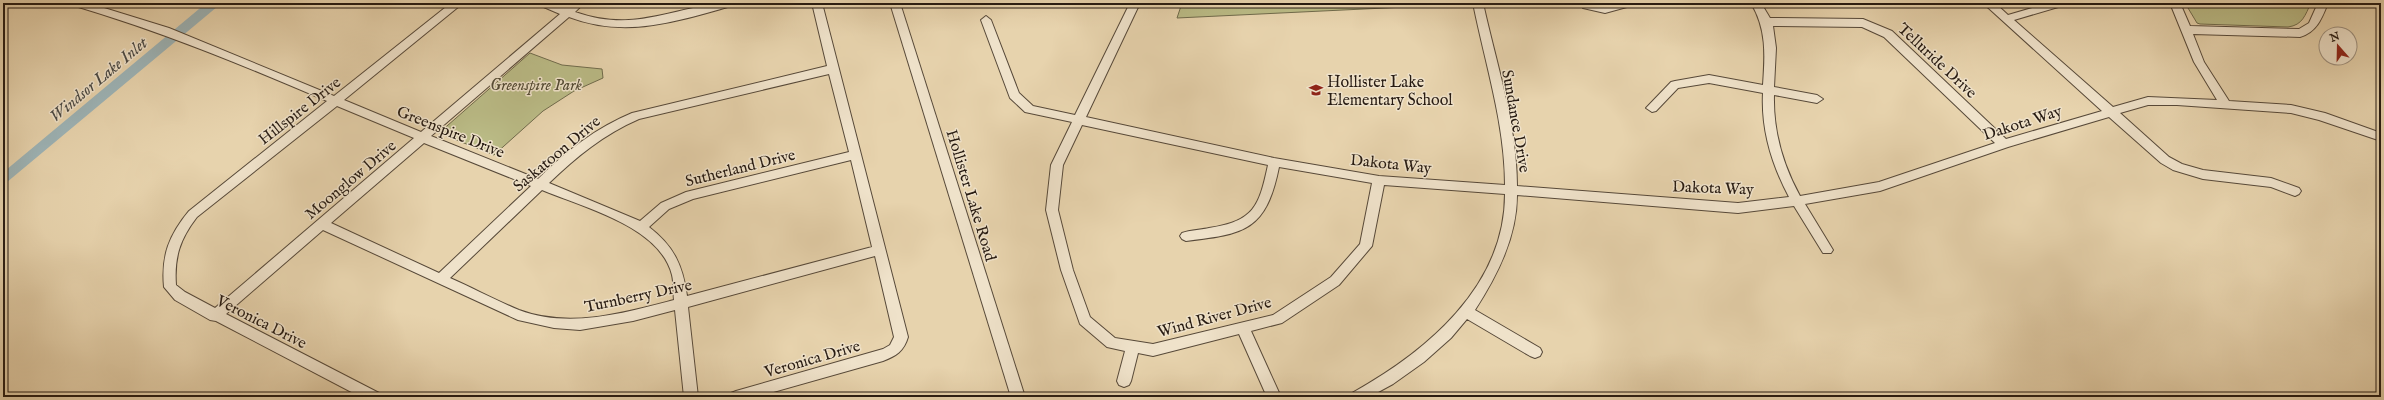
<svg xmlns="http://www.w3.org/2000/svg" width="2384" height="400" font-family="'IM FELL English',serif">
<rect width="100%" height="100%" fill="#e7d3ad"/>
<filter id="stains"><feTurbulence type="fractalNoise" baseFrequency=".005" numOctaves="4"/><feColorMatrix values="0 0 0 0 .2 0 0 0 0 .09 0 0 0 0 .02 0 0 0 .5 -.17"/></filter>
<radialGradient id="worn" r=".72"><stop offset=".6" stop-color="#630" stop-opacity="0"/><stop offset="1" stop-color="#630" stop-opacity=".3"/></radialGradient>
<g fill="#babb86" stroke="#706b4c">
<polygon points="1182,3 1468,3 1468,4 1177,18"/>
<path d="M2185,3H2311C2305,15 2303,25 2288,27L2200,24L2197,23Z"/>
<polygon points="530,53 562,65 602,69 603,78 574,91 543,111 494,155 439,133"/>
</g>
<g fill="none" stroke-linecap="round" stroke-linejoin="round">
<polyline stroke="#9db4b7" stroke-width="10" points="3,179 214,3"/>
<defs>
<g id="minor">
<path d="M71,3H88L169,28L334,96L451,3H463L344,100L421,132L560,14L539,5L538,3H553L566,8L572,3H584L575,12C640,35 676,3 736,3L735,5C677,21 627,39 569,17L431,136L538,179C566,151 596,128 632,113L827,66L812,3H822L908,337C904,351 896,356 883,361L756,397H729L731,393L736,391L883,349L890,345L894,337L875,256L688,307L698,397H684L675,310L633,321L580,330L554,328L518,320L323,230L226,314L379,393L381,397H361L216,321L210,320L175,300L164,287C161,256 169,235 189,211L327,101C243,65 160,31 72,5ZM829,74L849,152L686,192L661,203L640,221L549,183C576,157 604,134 639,119ZM337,106L414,138L215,308L185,292L176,285C174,257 180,239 197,217ZM424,143L531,186L439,273L331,223ZM851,160L872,247L687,296C683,266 674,246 649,227L669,209L693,199ZM542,190C582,207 660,226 672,275C674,283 673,292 674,300C624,313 569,329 519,310C495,300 473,288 450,278Z"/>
<polygon points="890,3 900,3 1025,397 1011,397"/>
<path d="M1130,3H1140L1086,117L1274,158L1379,176L1505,185C1505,124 1485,63 1473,3H1483C1496,63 1517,124 1517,186L1738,203L1789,197C1772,165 1761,130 1763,93L1709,83L1678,88L1656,111L1652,112L1646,108L1671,82L1675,81L1709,75L1763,85C1765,55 1767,30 1751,3H1761L1770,18L1863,19L1892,31L2006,139L2102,111L1983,3H1995L2008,15L2049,3H2066L2065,5L2014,20L2113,107L2148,97L2217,100L2194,62L2170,3H2180L2190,26L2299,29L2309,23L2318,3H2328C2322,18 2317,32 2300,37L2193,34L2204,62L2229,101L2291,105L2325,113L2381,133V141L2319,120L2291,113L2177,105H2148L2120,113L2169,157L2182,164L2203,170L2271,178L2299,188L2301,191L2299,194L2295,196L2271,187L2203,179L2173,170L2161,163L2109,117L2008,147L1880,191L1805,204L1833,250L1831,253H1823L1794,206L1738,213L1517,195C1517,237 1497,276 1475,310L1540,348L1542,352L1540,356L1535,358L1530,356L1467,319L1451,338L1424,362L1393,384L1369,397H1350L1352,393C1426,352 1505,287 1505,194L1384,185L1372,246L1339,285L1282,323L1251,331L1281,397H1267L1239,334L1153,356L1138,353L1131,381L1129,385L1124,387L1119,385L1117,381L1125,351L1107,347L1080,324L1061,270L1046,210L1051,165L1072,122L1025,112L1010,98L981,20L986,16L991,20L1019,93L1033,106L1075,115ZM1773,26L1862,27L1884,37L1995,143L1879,182L1800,196C1783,165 1773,131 1774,95L1817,103L1823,99L1817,95L1774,87L1776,48ZM1082,125L1268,165C1259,207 1254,221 1209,228C1200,230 1190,230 1182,233L1180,236L1182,239L1186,241C1245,234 1266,231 1279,167L1372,183L1360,244L1331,277L1273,315L1153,344L1115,338L1090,317L1073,270L1058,210L1063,165Z"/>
<path d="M1590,3C1605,6 1620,3 1635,3L1634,5L1605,13L1583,8L1582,6L1583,4Z"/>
</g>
</defs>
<use href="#minor" stroke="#574939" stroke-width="2"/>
<use href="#minor" fill="#efe2ca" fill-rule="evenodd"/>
</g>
<defs>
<symbol id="school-bare" viewBox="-9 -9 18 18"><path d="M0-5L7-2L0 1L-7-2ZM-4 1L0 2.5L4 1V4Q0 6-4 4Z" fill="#8f2418" stroke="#efe2ca" stroke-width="2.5" paint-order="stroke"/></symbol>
</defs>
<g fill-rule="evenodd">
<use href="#school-bare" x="1306" y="80" width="20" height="20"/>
</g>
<g text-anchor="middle" stroke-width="3" stroke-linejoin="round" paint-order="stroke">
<g font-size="16" fill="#271b12" stroke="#efe2ca">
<text transform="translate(1938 60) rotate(43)" y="6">Telluride Drive</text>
<text transform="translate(299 110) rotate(-38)" y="6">Hillspire Drive</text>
<text transform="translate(1517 121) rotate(80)" y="6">Sundance Drive</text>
<text transform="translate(2022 122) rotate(-18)" y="6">Dakota Way</text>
<text transform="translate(451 131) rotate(22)" y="6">Greenspire Drive</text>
<text transform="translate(556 153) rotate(-40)" y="6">Saskatoon Drive</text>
<text transform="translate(1391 163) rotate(6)" y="6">Dakota Way</text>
<text transform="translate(740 167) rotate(-14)" y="6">Sutherland Drive</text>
<text transform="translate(350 179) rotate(-40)" y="6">Moonglow Drive</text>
<text transform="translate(1713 187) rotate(2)" y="6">Dakota Way</text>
<text transform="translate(972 195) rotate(73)" y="6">Hollister Lake Road</text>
<text transform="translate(638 295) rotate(-12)" y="6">Turnberry Drive</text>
<text transform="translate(1214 316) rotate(-15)" y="6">Wind River Drive</text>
<text transform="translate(262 321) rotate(27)" y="6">Veronica Drive</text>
<text transform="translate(812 358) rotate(-16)" y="6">Veronica Drive</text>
</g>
<g font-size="16" fill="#271b12" stroke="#efe2ca" text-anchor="start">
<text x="1327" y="87">Hollister Lake<tspan x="1327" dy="18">Elementary School</tspan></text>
</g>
<g font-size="16" font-style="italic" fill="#534b35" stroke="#efe2ca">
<text x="536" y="90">Greenspire Park</text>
</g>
<g font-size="17" font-style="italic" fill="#4a4944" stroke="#efe2ca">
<text transform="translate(98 79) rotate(-40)" y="6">Windsor Lake Inlet</text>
</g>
</g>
<rect width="2384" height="400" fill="none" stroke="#e7d3ad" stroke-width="16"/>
<rect x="4" y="4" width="2376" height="392" fill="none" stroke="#271b12" stroke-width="2"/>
<rect x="8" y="8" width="2368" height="384" fill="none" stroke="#271b12"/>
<g transform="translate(2338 46) rotate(340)"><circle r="19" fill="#efe2ca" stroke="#9f9280"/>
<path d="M0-3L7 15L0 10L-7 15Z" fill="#8f2418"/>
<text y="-6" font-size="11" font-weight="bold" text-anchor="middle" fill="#271b12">N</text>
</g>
<rect width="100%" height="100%" filter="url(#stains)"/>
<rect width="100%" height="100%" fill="url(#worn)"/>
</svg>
